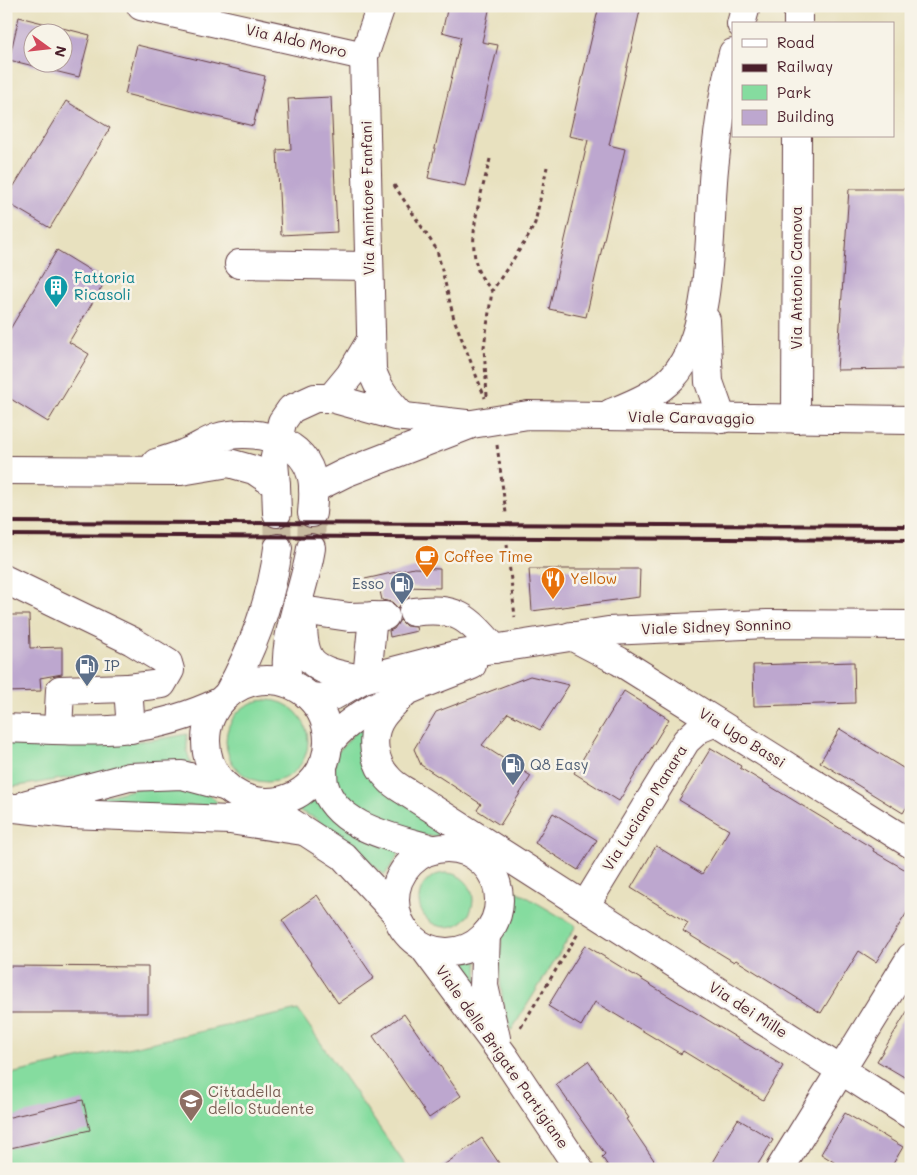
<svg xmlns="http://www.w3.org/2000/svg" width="917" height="1175" font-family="Mali,sans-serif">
<rect width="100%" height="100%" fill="#f7f3e8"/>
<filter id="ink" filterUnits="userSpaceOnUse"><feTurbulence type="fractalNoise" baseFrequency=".02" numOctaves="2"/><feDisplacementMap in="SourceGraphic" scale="10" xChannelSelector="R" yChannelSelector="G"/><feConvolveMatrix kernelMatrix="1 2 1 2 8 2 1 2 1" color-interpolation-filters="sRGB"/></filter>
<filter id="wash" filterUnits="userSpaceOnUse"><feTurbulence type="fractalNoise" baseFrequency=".0096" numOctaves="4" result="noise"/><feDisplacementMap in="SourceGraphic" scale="20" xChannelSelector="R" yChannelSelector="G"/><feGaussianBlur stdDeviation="1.12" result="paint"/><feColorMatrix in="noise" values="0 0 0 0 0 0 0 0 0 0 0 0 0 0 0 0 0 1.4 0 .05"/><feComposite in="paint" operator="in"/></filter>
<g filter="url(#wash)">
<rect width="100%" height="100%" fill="#e8e1bf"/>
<g fill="#85dc9f" stroke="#687e65">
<circle cx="267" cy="741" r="41"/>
<path d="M364,722C364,735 362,749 364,762C369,790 414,808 437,822L442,828L438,835L435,837L403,832L355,808L337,789L334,772L337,753Z"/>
<path d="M187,734V751L192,768L140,766L6,788V742C67,743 127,747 187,734Z"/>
<polygon points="160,783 211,796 217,802 216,805 75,810 74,804"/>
<polygon points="315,792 400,852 385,875 315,818 292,808 305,802"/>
<circle cx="446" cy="900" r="27"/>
<path d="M510,887L576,926L511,1031C502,1004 497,975 501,946C503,926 508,908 508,888Z"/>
<polygon points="477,954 478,1007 447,962"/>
<polygon points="298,1010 408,1169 6,1169 6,1075"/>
</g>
<g id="blocks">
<g fill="#bda7cf" fill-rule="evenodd">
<polygon points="448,6 490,6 482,42 498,45 465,186 428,178 461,37 442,32"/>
<polygon points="599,6 641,6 609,145 625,149 586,317 549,309 588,140 569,136"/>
<path d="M19,17L90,35L79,77L9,60ZM32,32H62V62H32Z"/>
<polygon points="137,45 265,76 253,126 125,94"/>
<polygon points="331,97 337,232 281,235 277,150 291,149 288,99"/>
<polygon points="66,101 110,128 50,228 6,202 6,199"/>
<polygon points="849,189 908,189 911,318 906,369 837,370"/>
<polygon points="57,250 106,280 69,342 89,354 48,422 6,396 6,336"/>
<polygon points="414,568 440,569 440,588 407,587 409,597 404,600 398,608 392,602 382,600 379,587 366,587 365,579"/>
<polygon points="529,569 640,569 639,597 532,611"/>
<polygon points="6,615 29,615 30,648 62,647 62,674 40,678 41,691 6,692"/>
<polygon points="400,620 406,626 416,627 417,631 390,637 389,631 394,629"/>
<polygon points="854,662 855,703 754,706 753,665"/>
<polygon points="530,676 569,685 540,730 508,713 482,745 531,776 500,825 477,810 481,804 421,765 414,749 436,712"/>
<polygon points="624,691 669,719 619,801 574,773"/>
<polygon points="840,729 911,773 911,800 903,813 820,762"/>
<polygon points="711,748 741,766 740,768 874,849 873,851 911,873 911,906 876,962 859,951 821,1013 736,960 734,962 683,931 688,923 631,888 656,846 702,874 729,830 679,800"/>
<polygon points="553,813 597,840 578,870 535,843"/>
<polygon points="317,895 374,978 338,1003 282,920"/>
<polygon points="585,945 783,1066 763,1100 683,1051 681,1054 595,1002 581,1026 548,1006"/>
<polygon points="6,966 148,967 148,1013 6,1013"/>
<polygon points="911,1005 911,1081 877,1061"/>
<polygon points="404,1014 461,1096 429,1118 373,1036"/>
<polygon points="588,1061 628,1118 626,1119 660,1169 610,1169 602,1157 605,1154 556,1084"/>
<polygon points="83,1100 90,1130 6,1149 6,1118"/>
<polygon points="845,1113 903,1147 890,1169 845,1169 821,1154"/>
<polygon points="738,1119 773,1140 755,1169 708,1169"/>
<polygon points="482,1138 503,1169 438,1169"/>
</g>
</g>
</g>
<g filter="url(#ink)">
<use href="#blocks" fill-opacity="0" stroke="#623c41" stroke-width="1"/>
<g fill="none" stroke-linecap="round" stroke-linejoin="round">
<g stroke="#c8baa1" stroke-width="28" stroke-dasharray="28 14" stroke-linecap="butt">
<polyline points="277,513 278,548"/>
<polyline points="311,548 312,513"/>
</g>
<defs>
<g id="minor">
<polyline points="141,6 364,56"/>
<path d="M381,6L364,56L372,370C378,390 389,402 403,417"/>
<polyline points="741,24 746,6"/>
<polyline points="798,24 798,6"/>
<polyline points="239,264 369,266"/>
<polyline points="706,320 709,382 722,419"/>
<polyline points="331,398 350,375 371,340"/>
<path d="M611,413C633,404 656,395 673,377C715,331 708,228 714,169C718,131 723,89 733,53"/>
<polyline points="796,419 797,136"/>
<polyline points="276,485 274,462 282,422 291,409 315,398 331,398 396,416 466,424"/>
<polyline points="313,489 345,473 472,424 528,415 911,420"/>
<polyline points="6,580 132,641 168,663 170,670 162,684 128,688 131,729"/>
<path d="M302,605C304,662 303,669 363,679"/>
<polyline points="302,610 349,617 385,616"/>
<path d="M413,612C457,606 467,617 495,649"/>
<polyline points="571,636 619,661 911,844"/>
<polyline points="367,678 373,616"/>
<polyline points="310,697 322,698 335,695 363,679 455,655 608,631 767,624 911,625"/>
<polyline points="58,730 60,690 128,688"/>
<path d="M328,745C353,707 430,682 472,665"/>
<polyline points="585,906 686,741 699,729 716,722"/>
<polyline points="780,1169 911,957"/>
</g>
<g id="major">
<path d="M156,463C166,460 176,457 185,453C196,449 205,442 216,438C249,428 300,436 311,474C315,486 313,501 312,513"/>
<polyline points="6,470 181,471 229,463 254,470 276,485 277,513"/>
<circle cx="267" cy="741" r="61"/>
<path d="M288,683C281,637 304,594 311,548"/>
<path d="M404,693C397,701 388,708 382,717C369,735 373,763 389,779C394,785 402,789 408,793L911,1115"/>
<path d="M228,694C252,650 272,599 278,548"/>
<path d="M6,728C88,731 144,738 221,701"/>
<path d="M323,765C323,771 323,778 324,784C335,828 396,838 432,849"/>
<polyline points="27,804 129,777 182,775 227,787"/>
<polyline points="15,808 69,814 230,820 303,831"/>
<polyline points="289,821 343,856 396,913"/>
<circle cx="447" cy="900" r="52"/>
<polyline points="486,934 484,986 496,1038"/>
<polyline points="423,947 504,1056 579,1169"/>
</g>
</defs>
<use href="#minor" stroke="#623c41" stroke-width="30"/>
<use href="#major" stroke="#623c41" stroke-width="30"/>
<g stroke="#623c41" stroke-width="3" stroke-dasharray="4 4" stroke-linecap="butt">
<path d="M490,159C482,193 467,232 477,267C479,276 487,284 492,291"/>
<polyline points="394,185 437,250 454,319 485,398"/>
<polyline points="487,396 484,347 492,291 528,237 535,223 547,167"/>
<polyline points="497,445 506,513"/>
<polyline points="507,544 515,617"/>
<polyline points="521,1027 579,932"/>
</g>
<use href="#minor" stroke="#fff" stroke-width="28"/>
<use href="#major" stroke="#fff" stroke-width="28"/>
<g stroke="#4a1f2b" stroke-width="4">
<polyline points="6,522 911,526"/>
<polyline points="6,535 911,540"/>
</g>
</g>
</g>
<defs>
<symbol id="building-pin" viewBox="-11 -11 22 30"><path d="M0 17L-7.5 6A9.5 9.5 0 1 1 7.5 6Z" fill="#0f9aa8" stroke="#f7f3e8"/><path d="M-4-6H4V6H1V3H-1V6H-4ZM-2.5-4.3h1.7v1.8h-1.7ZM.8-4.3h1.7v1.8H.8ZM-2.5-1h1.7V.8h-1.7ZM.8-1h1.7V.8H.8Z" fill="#fff"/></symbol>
<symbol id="cafe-pin" viewBox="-11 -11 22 30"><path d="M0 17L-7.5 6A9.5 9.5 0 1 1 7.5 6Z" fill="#e8710a" stroke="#f7f3e8"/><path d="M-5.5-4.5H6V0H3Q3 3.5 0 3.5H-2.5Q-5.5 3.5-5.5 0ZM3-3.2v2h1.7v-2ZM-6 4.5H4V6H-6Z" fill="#fff"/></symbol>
<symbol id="restaurant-pin" viewBox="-11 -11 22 30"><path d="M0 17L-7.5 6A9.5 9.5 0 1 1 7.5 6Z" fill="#e8710a" stroke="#f7f3e8"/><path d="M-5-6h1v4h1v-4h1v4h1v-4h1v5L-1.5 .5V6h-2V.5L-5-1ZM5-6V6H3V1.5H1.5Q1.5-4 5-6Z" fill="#fff"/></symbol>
<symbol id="fuel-pin" viewBox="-11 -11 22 30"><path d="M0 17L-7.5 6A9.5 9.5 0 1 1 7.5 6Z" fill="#5c6f8a" stroke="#f7f3e8"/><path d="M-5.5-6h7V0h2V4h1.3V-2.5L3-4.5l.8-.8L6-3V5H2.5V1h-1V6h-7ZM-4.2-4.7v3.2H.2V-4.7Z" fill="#fff"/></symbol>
<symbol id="school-pin" viewBox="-11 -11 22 30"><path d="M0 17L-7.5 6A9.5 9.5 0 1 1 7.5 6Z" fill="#8d6e63" stroke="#f7f3e8"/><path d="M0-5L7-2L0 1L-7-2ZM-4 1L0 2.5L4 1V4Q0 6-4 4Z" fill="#fff"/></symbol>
</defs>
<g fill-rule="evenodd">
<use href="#building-pin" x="42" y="273" width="28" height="38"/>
<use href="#cafe-pin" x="413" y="543" width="28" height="38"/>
<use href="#restaurant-pin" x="539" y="565" width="28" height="38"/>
<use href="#fuel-pin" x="388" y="570" width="28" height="38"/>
<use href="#fuel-pin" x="73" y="652" width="28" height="38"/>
<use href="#fuel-pin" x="499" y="751" width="28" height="38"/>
<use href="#school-pin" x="177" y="1087" width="28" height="38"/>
</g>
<g text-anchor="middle" stroke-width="5" stroke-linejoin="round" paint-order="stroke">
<g font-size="15" fill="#4a1f2b" stroke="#f7f3e8">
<text transform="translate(296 41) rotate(13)" y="5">Via Aldo Moro</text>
<text transform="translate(368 198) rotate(-91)" y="5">Via Amintore Fanfani</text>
<text transform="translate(797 278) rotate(-90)" y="5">Via Antonio Canova</text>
<text transform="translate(691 418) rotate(1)" y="5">Viale Caravaggio</text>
<text transform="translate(716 627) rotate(-2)" y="5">Viale Sidney Sonnino</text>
<text transform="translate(742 738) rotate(32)" y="5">Via Ugo Bassi</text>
<text transform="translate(645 808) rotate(-58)" y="5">Via Luciano Manara</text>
<text transform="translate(748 1010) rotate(33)" y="5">Via dei Mille</text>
<text transform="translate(502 1057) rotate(55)" y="5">Viale delle Brigate Partigiane</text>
</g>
<g font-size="15" fill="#0d838f" stroke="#f7f3e8" text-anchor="start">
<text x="74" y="283">Fattoria<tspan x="74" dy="17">Ricasoli</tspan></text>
</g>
<g font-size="15" fill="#c56008" stroke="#f7f3e8" text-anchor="start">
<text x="444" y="562">Coffee Time</text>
<text x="570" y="584">Yellow</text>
</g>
<g font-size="15" fill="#4e5e75" stroke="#f7f3e8" text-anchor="start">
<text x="384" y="589" text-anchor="end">Esso</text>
<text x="104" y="671">IP</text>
<text x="530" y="770">Q8 Easy</text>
</g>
<g font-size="15" fill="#785e54" stroke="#f7f3e8" text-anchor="start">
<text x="208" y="1097">Cittadella<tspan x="208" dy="17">dello Studente</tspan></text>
</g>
</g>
<rect width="917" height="1175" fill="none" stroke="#f7f3e8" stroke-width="25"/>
<rect x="732" y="22" width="162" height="115" fill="#f7f3e8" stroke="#b29e9c"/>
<rect x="742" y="39" width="25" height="8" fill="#ffffff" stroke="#b29e9c"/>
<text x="777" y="48" font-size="15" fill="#4a1f2b">Road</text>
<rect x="742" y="64" width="25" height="8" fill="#4a1f2b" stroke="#b29e9c"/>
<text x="777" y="72" font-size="15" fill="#4a1f2b">Railway</text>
<rect x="742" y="85" width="25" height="15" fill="#85dc9f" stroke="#b29e9c"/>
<text x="777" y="98" font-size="15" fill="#4a1f2b">Park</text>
<rect x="742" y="110" width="25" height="15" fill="#bda7cf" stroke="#b29e9c"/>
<text x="777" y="122" font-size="15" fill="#4a1f2b">Building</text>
<g transform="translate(48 48) rotate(105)"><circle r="24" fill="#f7f3e8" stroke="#b29e9c"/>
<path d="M0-4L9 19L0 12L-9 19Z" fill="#d1495b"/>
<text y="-8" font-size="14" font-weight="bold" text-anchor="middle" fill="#4a1f2b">N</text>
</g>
</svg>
